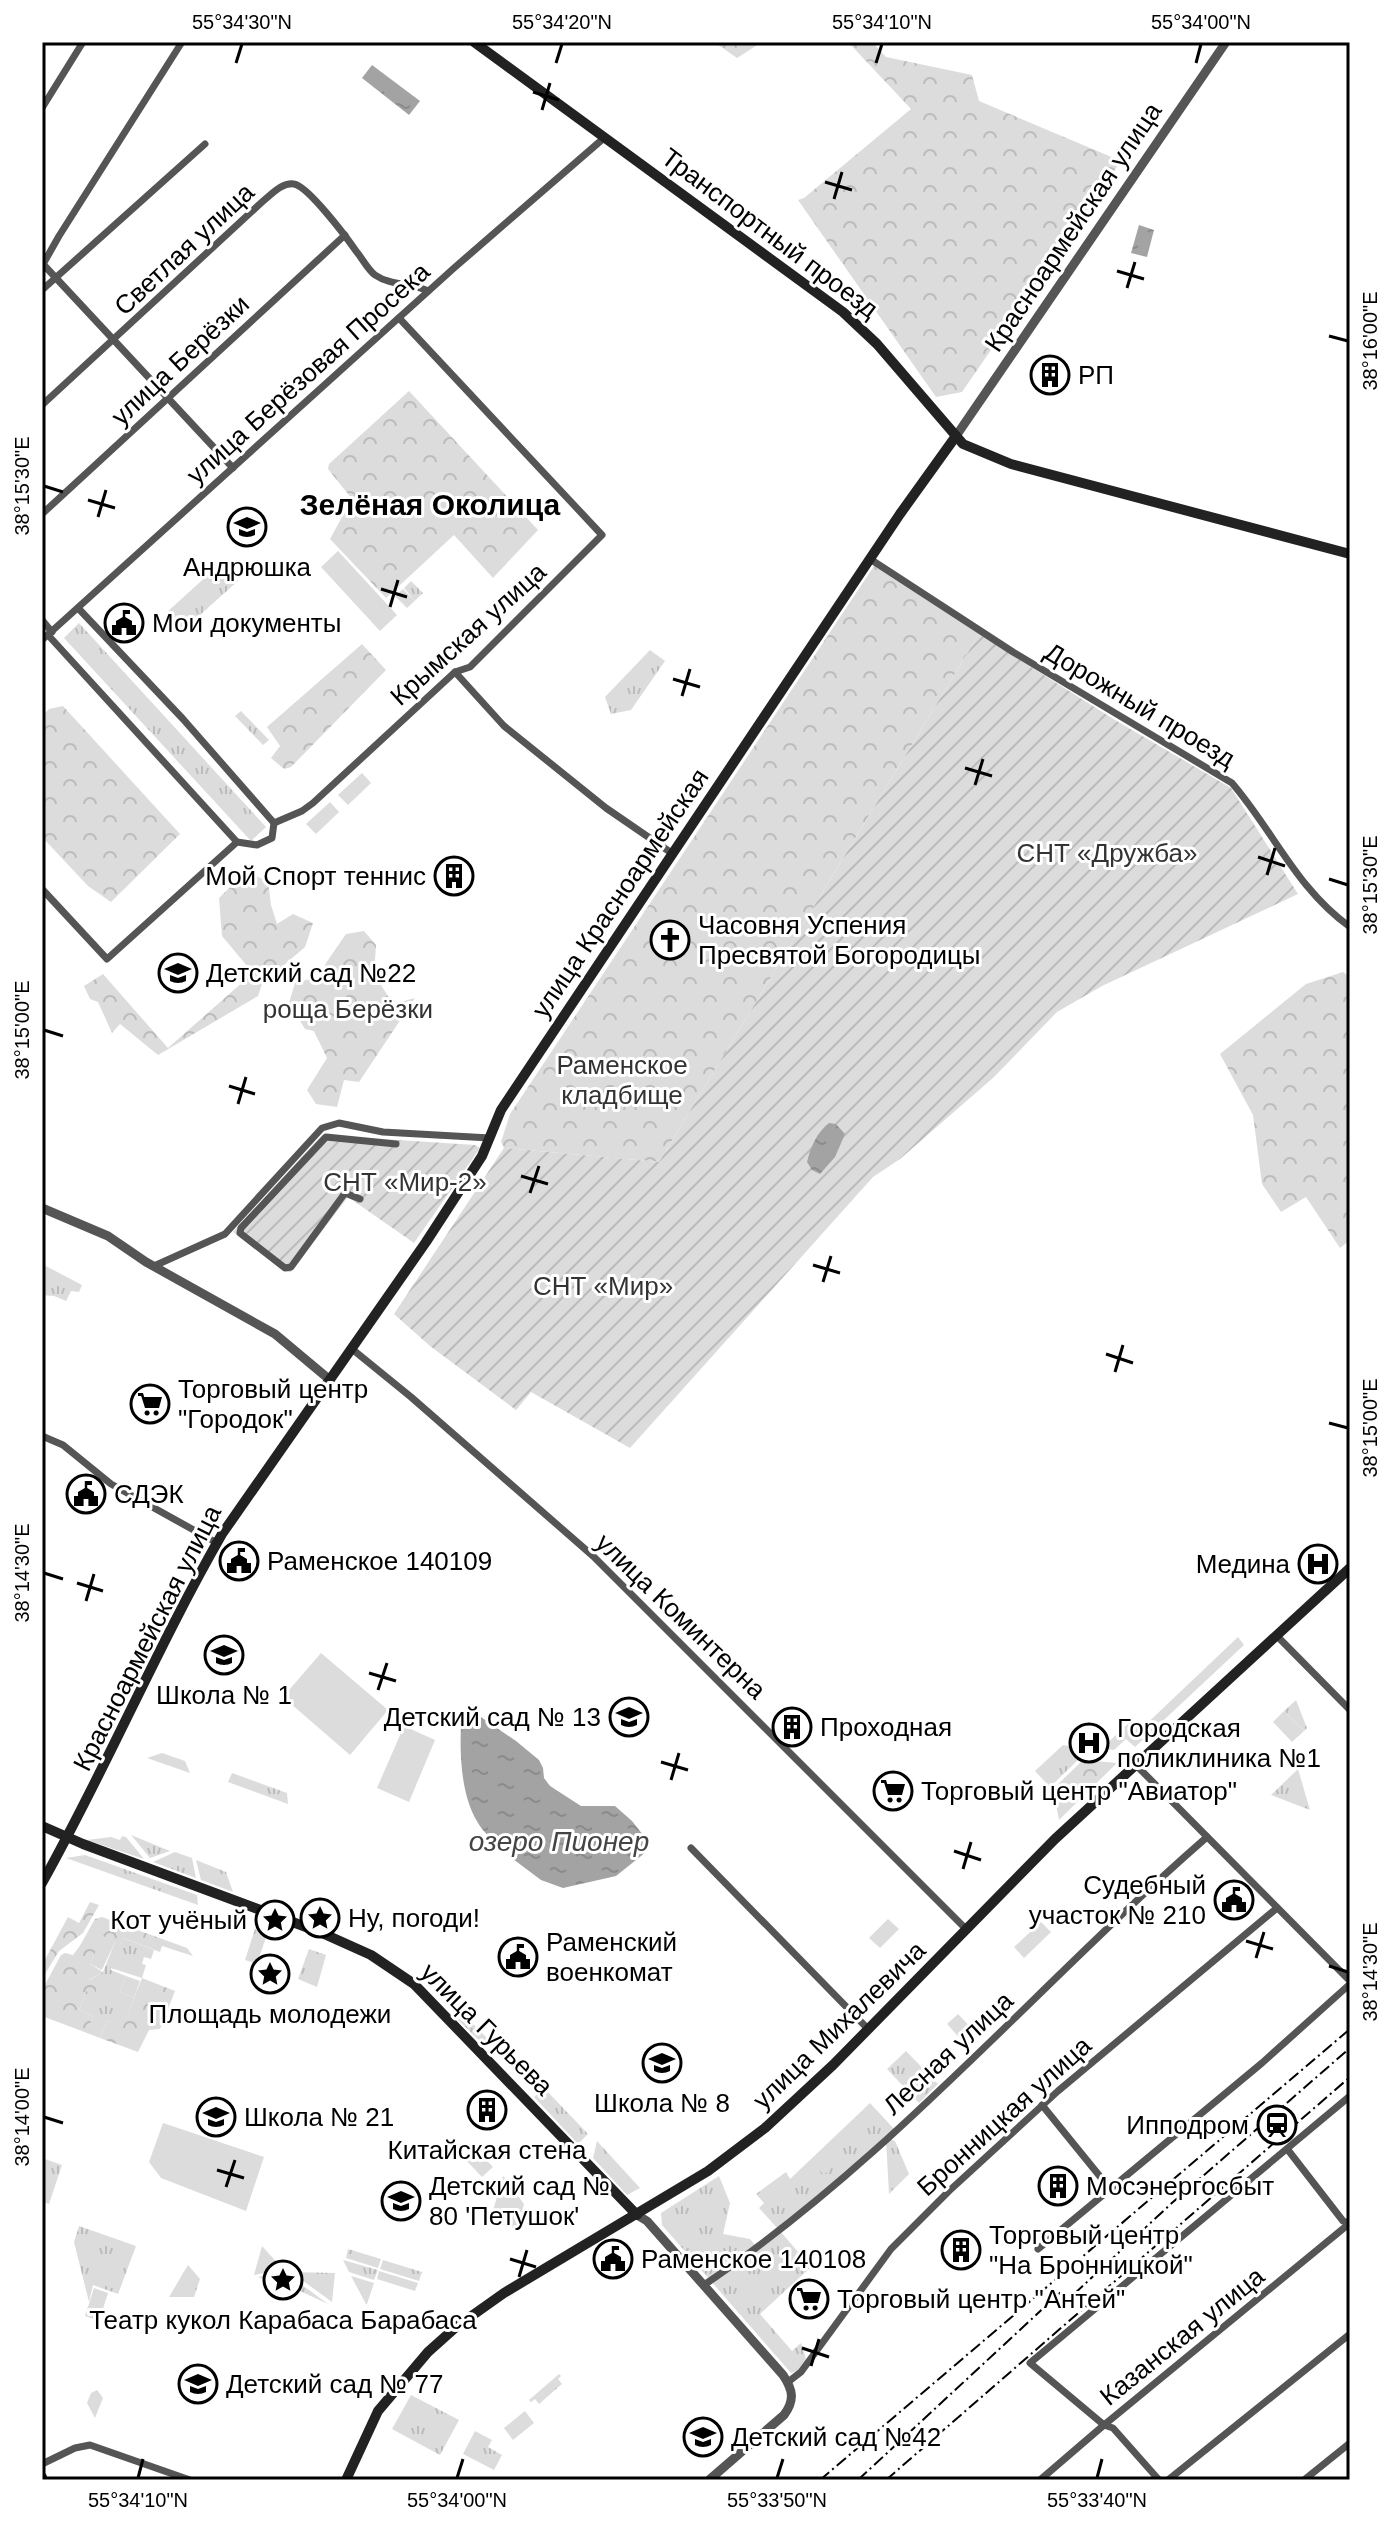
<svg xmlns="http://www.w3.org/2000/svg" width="1392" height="2522" font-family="Helvetica,sans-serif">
<defs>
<pattern id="grass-tufts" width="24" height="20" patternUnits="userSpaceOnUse" patternTransform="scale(2)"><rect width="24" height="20" fill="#dcdcdc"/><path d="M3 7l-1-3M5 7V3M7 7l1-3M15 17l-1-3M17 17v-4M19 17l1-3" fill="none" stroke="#bbb"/></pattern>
<pattern id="forest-crowns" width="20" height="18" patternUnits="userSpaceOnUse" patternTransform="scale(2)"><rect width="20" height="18" fill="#dcdcdc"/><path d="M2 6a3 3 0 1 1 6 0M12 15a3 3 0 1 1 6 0" fill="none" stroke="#bbb"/></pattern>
<pattern id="garden-furrows" width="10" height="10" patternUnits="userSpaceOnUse" patternTransform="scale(2)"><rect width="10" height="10" fill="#dcdcdc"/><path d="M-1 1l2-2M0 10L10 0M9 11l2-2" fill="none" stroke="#bbb"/></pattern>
<pattern id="water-ripples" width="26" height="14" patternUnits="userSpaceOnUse" patternTransform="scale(2)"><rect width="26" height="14" fill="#a3a3a3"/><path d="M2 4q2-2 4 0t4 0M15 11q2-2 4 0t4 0" fill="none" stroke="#8b8b8b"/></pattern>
</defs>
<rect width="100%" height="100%" fill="#fff"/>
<g fill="url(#grass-tufts)">
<polygon points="221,563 238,581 182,631 166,613"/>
<polygon points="411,581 423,593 407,608 395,596 403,589 414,600 404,588"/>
<polygon points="79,623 266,827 251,841 64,638"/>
<polygon points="650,650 665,661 631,710 611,714 605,697"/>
<polygon points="241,711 269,740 263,745 235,716"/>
<polygon points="42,1264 82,1285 79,1292 71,1291 66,1301 54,1296 42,1295"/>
<polygon points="1238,1637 1244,1645 1135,1747 1126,1739 1114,1750 1101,1749 1130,1722 1139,1731"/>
<polygon points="1296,1700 1307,1728 1304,1731 1284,1711"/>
<polygon points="1063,1745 1069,1746 1080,1758 1050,1787 1035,1771"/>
<polygon points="162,1753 185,1761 190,1773 147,1758"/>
<polygon points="1298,1769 1310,1810 1271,1795"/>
<polygon points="232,1773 287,1793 288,1804 228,1782"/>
<polygon points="131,1835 170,1851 150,1858"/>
<polygon points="122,1836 126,1837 144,1859 87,1840 111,1837 120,1840"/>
<polygon points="175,1852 192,1858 196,1878 153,1862"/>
<polygon points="85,1855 197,1895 198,1905 66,1858"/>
<polygon points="196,1860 226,1872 233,1892 201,1880"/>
<polygon points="1041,1922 1051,1932 1024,1958 1014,1947"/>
<polygon points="255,1929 267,1934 257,1964 245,1960"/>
<polygon points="123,1938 154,1950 151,1959 144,1957 142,1964 146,1965 142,1978 111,1968 111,1970 126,1976 120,1992 134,1998 123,2027 107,2021 100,2038 87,2033 93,2016 79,2010 86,1991 94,1993 88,1981 103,1972 115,1942 120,1945"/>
<polygon points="309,1949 326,1955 317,1987 298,1979"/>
<polygon points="464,2015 490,2041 482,2043 458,2020"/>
<polygon points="906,2051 938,2084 919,2103 887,2069"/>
<polygon points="544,2088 588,2134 578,2144 534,2097"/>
<polygon points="870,2103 895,2130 887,2138 895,2141 909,2174 889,2194 886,2139 780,2231 811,2267 760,2314 792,2351 801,2343 806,2359 798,2371 791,2373 662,2225 661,2213 719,2176 730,2203 723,2234 750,2239 756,2246 779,2230 759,2208 764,2203 756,2194 786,2172 790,2179"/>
<polygon points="597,2141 640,2188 627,2195 593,2158"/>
<polygon points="45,2159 62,2165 49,2204 42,2202 42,2168"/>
<polygon points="503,2176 524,2204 517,2229 490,2221"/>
<polygon points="79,2226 136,2246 118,2294 93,2285 89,2302 74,2242"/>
<polygon points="262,2246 281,2267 279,2270 254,2275"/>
<polygon points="348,2249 381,2259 378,2268 346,2258"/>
<polygon points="343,2260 378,2270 374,2280 349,2272"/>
<polygon points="383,2260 422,2272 419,2281 380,2269"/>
<polygon points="188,2265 200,2279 194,2297 169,2297"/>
<polygon points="379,2271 418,2283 415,2291 377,2279"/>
<polygon points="291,2272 335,2273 332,2302"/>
<polygon points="278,2273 280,2277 290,2276 328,2304 287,2285 285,2278 271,2283 258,2277"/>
<polygon points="351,2276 374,2283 367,2304 366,2304"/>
<polygon points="559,2374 561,2376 558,2379 562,2384 539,2404 535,2399 531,2402 529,2400"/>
<polygon points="97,2390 103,2398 95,2418 87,2403 91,2393"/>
<polygon points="411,2395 459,2420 440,2455 392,2429"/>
<polygon points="475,2431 492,2440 488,2447 502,2455 494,2470 463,2454"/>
</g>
<g fill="url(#forest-crowns)">
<polygon points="714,42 762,42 737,58"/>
<polygon points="848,42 872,42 886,57 972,75 979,101 1121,161 962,392 936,397 798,200 804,198 911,109"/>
<polygon points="409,391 538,530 493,578 454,535 386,598 330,539 352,499 328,469 329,464"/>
<polygon points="874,566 979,634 659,1162 504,1148 501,1142 510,1114"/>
<polygon points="362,644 386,670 291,767 284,769 271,758 280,746 267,727"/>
<polygon points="63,706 180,834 111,902 88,886 42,837 42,716 49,709"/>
<polygon points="246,872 268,881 271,905 277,924 293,914 313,923 305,947 262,984 258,996 158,1055 120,1024 112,1033 98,1002 90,999 84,986 103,974 168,1048 253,973 222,936 219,898"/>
<polygon points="364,931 376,945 374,974 393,1004 415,998 359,1082 344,1080 337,1107 316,1104 307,1090 327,1058 314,1031 305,1029 289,1003 295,983 321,976 326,963 346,934"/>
<polygon points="1343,972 1350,977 1350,1240 1340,1248 1306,1197 1281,1212 1262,1184 1253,1115 1220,1054 1306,984"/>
<polygon points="1083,1760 1117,1763 1059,1820 1053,1789"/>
<polygon points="90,1902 99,1905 83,1933 59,1951 42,1979 42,1965 68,1917 79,1923"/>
<path d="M102,1917L187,1948L193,1956L162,1946L160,1952L123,1938L120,1945L103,1937L90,1964L103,1972L89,1980L98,1984L95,1994L86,1991L79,2010L93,2016L87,2033L42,2016V1990L61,1955L65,1953L73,1955C83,1943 87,1932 95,1919Z"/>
<polygon points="142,1978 175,1991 160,2029 149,2030 138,2052 100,2038 107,2021 123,2026"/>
</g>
<g fill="url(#garden-furrows)">
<polygon points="979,634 1115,720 1231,788 1298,894 1102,986 1057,1012 994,1077 900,1159 873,1177 630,1448 531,1392 516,1410 430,1346 394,1314 504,1148 659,1162"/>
<polygon points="322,1135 475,1145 480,1148 414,1243 348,1197 291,1272 286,1271 233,1232"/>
</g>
<g fill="#dcdcdc">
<polygon points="338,551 397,615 380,631 321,567"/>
<polygon points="362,773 371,783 348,805 338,795"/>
<polygon points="330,802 339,812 316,834 306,824"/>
<polygon points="321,1653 388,1710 350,1755 283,1697"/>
<polygon points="1284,1711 1304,1731 1292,1742 1273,1722"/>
<polygon points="404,1726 435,1740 409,1802 377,1788"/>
<polygon points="888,1919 899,1929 880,1948 869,1938"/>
<polygon points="103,1936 115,1942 102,1970 90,1964"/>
<polygon points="126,1976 140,1981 134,1998 120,1992"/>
<polygon points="958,2014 978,2035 967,2046 947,2024"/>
<polygon points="163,2123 264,2157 246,2211 161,2178 149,2162"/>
<polygon points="832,2145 843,2157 824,2175 813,2163"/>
<polygon points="474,2147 493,2167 482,2177 464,2158"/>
<polygon points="94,2288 108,2293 99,2321 85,2316"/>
<polygon points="525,2411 534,2423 513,2440 504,2428"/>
</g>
<g fill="url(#water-ripples)">
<polygon points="372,65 420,101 409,115 362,78"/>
<polygon points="1139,225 1154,230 1147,257 1131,253"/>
<path d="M829,1123L836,1124L845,1134L835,1157L820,1174L812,1170L807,1162C810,1148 817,1132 829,1123Z"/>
<path d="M475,1713L516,1741L539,1760L543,1768L544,1778L550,1786L581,1806H615L632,1821L647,1840L646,1852L616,1876L563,1888L541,1880L513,1859L511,1849C463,1834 459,1769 461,1726L464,1719Z"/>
</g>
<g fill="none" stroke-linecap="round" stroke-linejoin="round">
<g stroke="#555" stroke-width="7">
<polyline points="42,108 83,42"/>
<polyline points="42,263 233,468"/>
<polyline points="42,266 59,236 182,42"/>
<polyline points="42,290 205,144"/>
<path d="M42,405L262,202C271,195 282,182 294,184C308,186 347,238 356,251C362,258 368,270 375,275C391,286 412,283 428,291"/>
<polyline points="42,514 345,235"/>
<path d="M870,559L1013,652L1232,783C1274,832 1296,888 1350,927"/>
<polyline points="78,608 183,719 274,823"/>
<polyline points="42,620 52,632"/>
<polyline points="48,635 237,842 257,845 272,838 274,823"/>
<polyline points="42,640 454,268 604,138"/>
<polyline points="455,672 504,726 606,808 673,854"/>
<polyline points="274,823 302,811 313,803 455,672 470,667 602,535 399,318"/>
<polyline points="42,889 107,959 237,842"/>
<polyline points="360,1199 345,1193 291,1267 285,1268 240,1233 241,1228 326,1137 396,1144"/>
<polyline points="154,1266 225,1234 322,1128 339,1123 383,1132 490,1138"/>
<polyline points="352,1349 411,1397 593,1556 967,1930"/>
<polyline points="42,1436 63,1445 111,1484 217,1543"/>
<polyline points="1276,1635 1350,1710"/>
<polyline points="1135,1764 1350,1981"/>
<polyline points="691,1848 868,2029"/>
<polyline points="1042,2105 1111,2190"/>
<polyline points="1038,2249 1262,2063 1350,1984"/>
<path d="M704,2285C891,2159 1038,1984 1207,1837"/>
<polyline points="788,2382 801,2372 891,2249 949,2191 1058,2091 1277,1908"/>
<polyline points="42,2464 75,2448 90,2445 190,2480"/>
<polyline points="1040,2480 1104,2425 1350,2223 1343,2221 1288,2150"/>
<polyline points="1159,2480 1113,2428 1104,2425 1030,2363 1350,2096"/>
<polyline points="1168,2480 1350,2334"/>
<polyline points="1304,2480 1350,2443"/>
</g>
<g stroke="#555" stroke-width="9">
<polyline points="956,436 1226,42"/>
<polyline points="42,1208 108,1236 146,1262 275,1334 330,1380"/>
<path d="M637,2215L647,2221L783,2375C793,2390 795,2400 784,2415L709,2480"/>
</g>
<g stroke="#222" stroke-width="10">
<polyline points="474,42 843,312 877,344 963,444 1011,464 1350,554"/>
<polyline points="42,1826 83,1844 322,1933 371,1955 414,1984 637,2215"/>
<path d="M42,1883C106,1769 157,1647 222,1534L426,1242L482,1156L501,1110L531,1065L900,514L956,436"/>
<polyline points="42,2477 43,2480"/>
<polyline points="346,2480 378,2411 428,2352 456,2327 504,2293 708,2171 765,2128 833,2065 1055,1839 1350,1568"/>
</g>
<g stroke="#000" stroke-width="2" stroke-dasharray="12 4 2 4" stroke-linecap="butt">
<polyline points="1058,2309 1173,2202 1350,2048"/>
<polyline points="820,2480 1350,2029"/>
<polyline points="858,2480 1063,2290"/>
<polyline points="886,2480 1350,2077"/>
</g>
</g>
<path fill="none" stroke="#000" stroke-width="3" d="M236,63L242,44M556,63L562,44M876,63L882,44M1196,63L1201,44M533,92L559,100M542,110L550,83M825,182L852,190M834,199L842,172M1117,271L1144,279M1127,288L1135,262M1329,336L1348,341M44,486L63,492M88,500L115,508M98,517L106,490M381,589L407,597M390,607L398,580M673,679L700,687M682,696L690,669M965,768L992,776M975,785L983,759M1258,857L1285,866M1267,875L1275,848M1329,879L1348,885M44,1030L63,1036M229,1086L255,1094M238,1104L246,1077M521,1176L548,1184M530,1193L539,1166M813,1265L840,1273M823,1282L831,1256M1106,1354L1133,1363M1115,1372L1123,1345M1329,1423L1348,1428M44,1573L63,1579M77,1583L103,1591M86,1601L94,1574M369,1673L396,1681M378,1690L387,1663M661,1762L688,1770M671,1780L679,1753M954,1851L981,1860M963,1869L971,1842M1246,1941L1273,1949M1256,1958L1264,1932M1329,1966L1348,1972M44,2117L63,2123M217,2170L244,2178M226,2187L235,2160M510,2259L536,2267M519,2277L527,2250M802,2348L829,2357M811,2366L819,2339M138,2478L143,2459M457,2478L463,2459M777,2478L783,2459M1097,2478L1102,2459"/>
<defs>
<symbol id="building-ring" viewBox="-11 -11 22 22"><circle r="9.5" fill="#fff" stroke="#000" stroke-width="1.5"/><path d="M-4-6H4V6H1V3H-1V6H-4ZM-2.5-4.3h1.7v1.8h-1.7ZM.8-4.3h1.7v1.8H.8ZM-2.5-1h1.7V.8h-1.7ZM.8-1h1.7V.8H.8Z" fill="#000"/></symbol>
<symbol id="school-ring" viewBox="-11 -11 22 22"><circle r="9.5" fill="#fff" stroke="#000" stroke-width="1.5"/><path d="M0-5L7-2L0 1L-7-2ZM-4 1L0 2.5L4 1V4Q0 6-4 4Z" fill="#000"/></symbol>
<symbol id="civic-ring" viewBox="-11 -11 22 22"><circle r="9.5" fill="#fff" stroke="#000" stroke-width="1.5"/><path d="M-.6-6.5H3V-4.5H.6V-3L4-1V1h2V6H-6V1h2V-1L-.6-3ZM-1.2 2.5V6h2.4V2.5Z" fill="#000"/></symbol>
<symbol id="church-ring" viewBox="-11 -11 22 22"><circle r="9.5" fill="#fff" stroke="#000" stroke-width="1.5"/><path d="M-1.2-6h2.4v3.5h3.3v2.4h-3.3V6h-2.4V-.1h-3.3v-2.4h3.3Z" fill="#000"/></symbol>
<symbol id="supermarket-ring" viewBox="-11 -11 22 22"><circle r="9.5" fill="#fff" stroke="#000" stroke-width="1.5"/><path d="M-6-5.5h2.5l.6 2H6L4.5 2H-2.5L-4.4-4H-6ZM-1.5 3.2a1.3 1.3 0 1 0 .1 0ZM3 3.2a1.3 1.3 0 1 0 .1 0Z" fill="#000"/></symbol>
<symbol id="hospital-ring" viewBox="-11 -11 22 22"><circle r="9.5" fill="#fff" stroke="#000" stroke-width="1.5"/><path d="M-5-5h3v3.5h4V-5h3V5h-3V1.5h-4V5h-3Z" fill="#000"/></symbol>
<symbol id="sight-ring" viewBox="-11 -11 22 22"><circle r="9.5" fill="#fff" stroke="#000" stroke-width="1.5"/><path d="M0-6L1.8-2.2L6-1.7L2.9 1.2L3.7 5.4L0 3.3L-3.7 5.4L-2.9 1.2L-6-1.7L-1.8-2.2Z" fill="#000"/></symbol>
<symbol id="station-ring" viewBox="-11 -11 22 22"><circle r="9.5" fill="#fff" stroke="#000" stroke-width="1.5"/><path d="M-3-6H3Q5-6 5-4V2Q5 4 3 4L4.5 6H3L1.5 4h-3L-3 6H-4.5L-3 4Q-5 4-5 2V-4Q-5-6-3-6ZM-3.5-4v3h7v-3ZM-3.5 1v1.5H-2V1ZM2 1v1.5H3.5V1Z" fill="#000"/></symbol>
</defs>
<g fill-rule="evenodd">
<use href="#building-ring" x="1028" y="353" width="44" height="44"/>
<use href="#school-ring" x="225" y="505" width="44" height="44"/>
<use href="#civic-ring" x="102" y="601" width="44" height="44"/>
<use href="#building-ring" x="432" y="854" width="44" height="44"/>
<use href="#church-ring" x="648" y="918" width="44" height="44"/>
<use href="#school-ring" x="156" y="951" width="44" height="44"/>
<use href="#supermarket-ring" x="128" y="1382" width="44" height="44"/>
<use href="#civic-ring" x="64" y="1472" width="44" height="44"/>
<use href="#civic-ring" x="217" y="1539" width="44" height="44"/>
<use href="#hospital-ring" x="1296" y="1542" width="44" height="44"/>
<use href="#school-ring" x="202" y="1633" width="44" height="44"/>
<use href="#school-ring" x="607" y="1695" width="44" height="44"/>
<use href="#building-ring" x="770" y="1705" width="44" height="44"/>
<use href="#hospital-ring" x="1067" y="1721" width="44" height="44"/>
<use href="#supermarket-ring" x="871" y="1769" width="44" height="44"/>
<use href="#civic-ring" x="1212" y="1878" width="44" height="44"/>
<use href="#sight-ring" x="298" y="1896" width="44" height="44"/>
<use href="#sight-ring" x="253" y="1898" width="44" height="44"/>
<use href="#civic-ring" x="496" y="1935" width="44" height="44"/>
<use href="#sight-ring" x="248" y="1952" width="44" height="44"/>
<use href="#school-ring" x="640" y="2041" width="44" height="44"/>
<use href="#building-ring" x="465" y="2088" width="44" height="44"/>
<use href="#school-ring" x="194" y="2095" width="44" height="44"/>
<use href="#station-ring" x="1255" y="2103" width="44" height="44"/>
<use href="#building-ring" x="1036" y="2164" width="44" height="44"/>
<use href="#school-ring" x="379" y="2179" width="44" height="44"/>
<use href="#building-ring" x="939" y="2228" width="44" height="44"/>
<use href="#civic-ring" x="591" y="2237" width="44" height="44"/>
<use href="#sight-ring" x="261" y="2258" width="44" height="44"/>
<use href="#supermarket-ring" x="787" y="2277" width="44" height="44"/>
<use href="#school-ring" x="176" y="2362" width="44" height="44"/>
<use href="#school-ring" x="681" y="2415" width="44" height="44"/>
</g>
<g text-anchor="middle" stroke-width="6" stroke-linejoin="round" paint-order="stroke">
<g font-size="26" fill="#000" stroke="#fff">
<text transform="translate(1073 227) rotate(-56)" y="9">Красноармейская улица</text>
<text transform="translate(770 233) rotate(37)" y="9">Транспортный проезд</text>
<text transform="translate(184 249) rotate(-43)" y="9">Светлая улица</text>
<text transform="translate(180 360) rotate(-43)" y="9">улица Берёзки</text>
<text transform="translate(308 373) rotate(-42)" y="9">улица Берёзовая Просека</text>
<text transform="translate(468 634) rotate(-42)" y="9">Крымская улица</text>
<text transform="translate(1140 705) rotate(31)" y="9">Дорожный проезд</text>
<text transform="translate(620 893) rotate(-56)" y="9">улица Красноармейская</text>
<text transform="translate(681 1616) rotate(44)" y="9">улица Коминтерна</text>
<text transform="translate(147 1638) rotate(-63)" y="9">Красноармейская улица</text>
<text transform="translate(839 2025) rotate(-44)" y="9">улица Михалевича</text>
<text transform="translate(487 2029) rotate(45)" y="9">улица Гурьева</text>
<text transform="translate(948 2053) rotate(-43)" y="9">Лесная улица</text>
<text transform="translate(1004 2116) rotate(-42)" y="9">Бронницкая улица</text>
<text transform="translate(1182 2336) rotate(-39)" y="9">Казанская улица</text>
</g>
<g font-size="26" fill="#000" stroke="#fff" text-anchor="start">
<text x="1078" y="384">РП</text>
<text x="247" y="576" text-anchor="middle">Андрюшка</text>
<text x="152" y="632">Мои документы</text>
<text x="426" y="885" text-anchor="end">Мой Спорт теннис</text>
<text x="698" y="934">Часовня Успения<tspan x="698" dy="30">Пресвятой Богородицы</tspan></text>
<text x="206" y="982">Детский сад №22</text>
<text x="178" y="1398">Торговый центр<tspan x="178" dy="30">"Городок"</tspan></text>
<text x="114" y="1503">СДЭК</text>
<text x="267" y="1570">Раменское 140109</text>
<text x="1290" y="1573" text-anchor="end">Медина</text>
<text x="224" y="1704" text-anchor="middle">Школа № 1</text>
<text x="601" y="1726" text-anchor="end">Детский сад № 13</text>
<text x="820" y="1736">Проходная</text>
<text x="1117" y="1737">Городская<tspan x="1117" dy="30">поликлиника №1</tspan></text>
<text x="921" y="1800">Торговый центр "Авиатор"</text>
<text x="1206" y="1894" text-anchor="end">Судебный<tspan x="1206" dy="30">участок № 210</tspan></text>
<text x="348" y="1927">Ну, погоди!</text>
<text x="247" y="1929" text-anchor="end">Кот учёный</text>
<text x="546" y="1951">Раменский<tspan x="546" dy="30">военкомат</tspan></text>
<text x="270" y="2023" text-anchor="middle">Площадь молодежи</text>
<text x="662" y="2112" text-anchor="middle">Школа № 8</text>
<text x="244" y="2126">Школа № 21</text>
<text x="1249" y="2134" text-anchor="end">Ипподром</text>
<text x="487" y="2159" text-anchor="middle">Китайская стена</text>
<text x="429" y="2195">Детский сад №<tspan x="429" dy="30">80 'Петушок'</tspan></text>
<text x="1086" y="2195">Мосэнергосбыт</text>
<text x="989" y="2244">Торговый центр<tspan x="989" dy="30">"На Бронницкой"</tspan></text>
<text x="641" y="2268">Раменское 140108</text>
<text x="837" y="2308">Торговый центр "Антей"</text>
<text x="283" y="2329" text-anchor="middle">Театр кукол Карабаса Барабаса</text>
<text x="226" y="2393">Детский сад № 77</text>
<text x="731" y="2446">Детский сад №42</text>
</g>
<g font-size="26" fill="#333" stroke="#fff">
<text x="1107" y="862">СНТ «Дружба»</text>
<text x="348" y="1018">роща Берёзки</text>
<text x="622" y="1074">Раменское<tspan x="622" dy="30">кладбище</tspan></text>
<text x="405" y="1191">СНТ «Мир-2»</text>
<text x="603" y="1295">СНТ «Мир»</text>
</g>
<g font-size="28" font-style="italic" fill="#444" stroke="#fff">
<text x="559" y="1851">озеро Пионер</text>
</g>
<g font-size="30" font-weight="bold" fill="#000" stroke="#fff">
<text x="430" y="515">Зелёная Околица</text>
</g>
</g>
<rect width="1392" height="2522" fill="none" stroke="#ffffff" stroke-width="88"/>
<rect x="44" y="44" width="1304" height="2434" fill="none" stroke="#000" stroke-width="3"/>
<g font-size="20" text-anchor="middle" fill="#000">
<text x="242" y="29">55°34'30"N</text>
<text x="562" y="29">55°34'20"N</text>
<text x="882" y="29">55°34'10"N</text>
<text x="1201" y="29">55°34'00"N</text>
<text transform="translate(1370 341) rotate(-90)" y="7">38°16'00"E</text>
<text transform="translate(22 486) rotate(-90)" y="7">38°15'30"E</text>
<text transform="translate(1370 885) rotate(-90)" y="7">38°15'30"E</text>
<text transform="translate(22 1030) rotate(-90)" y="7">38°15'00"E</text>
<text transform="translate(1370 1428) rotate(-90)" y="7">38°15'00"E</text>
<text transform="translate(22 1573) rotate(-90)" y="7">38°14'30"E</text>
<text transform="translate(1370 1972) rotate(-90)" y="7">38°14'30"E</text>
<text transform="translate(22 2117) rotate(-90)" y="7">38°14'00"E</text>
<text x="138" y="2507">55°34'10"N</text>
<text x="457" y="2507">55°34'00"N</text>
<text x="777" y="2507">55°33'50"N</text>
<text x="1097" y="2507">55°33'40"N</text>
</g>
</svg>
